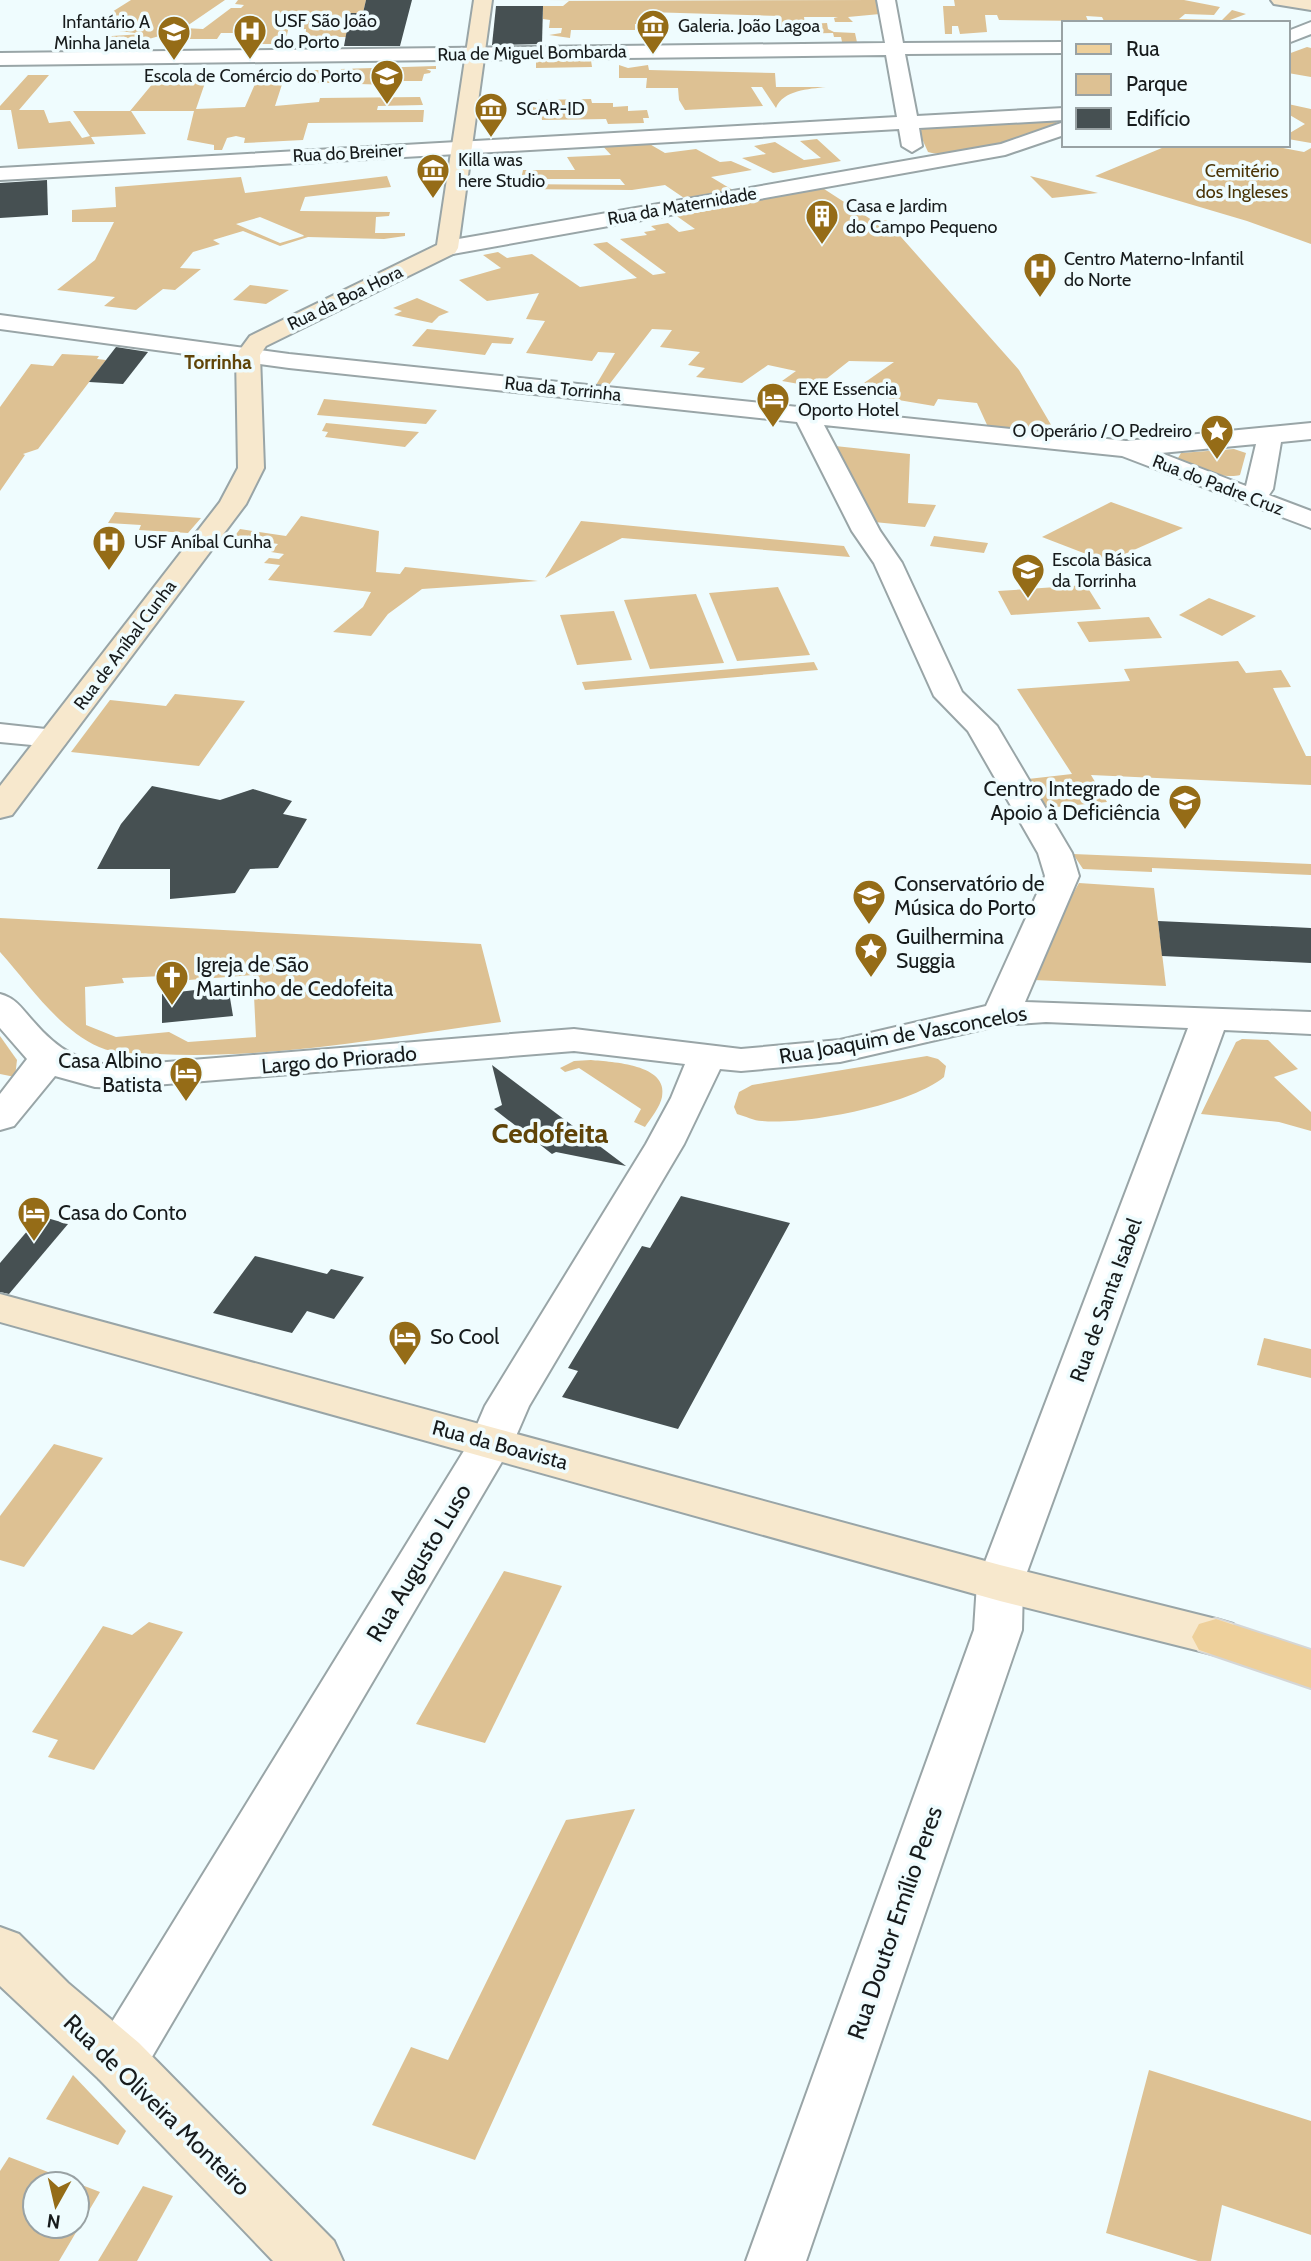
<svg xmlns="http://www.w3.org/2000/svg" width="1311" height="2261" font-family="Cabin,sans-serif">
<rect width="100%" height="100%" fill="#effcfe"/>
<g fill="#ddc193" fill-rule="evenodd">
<path d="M131,0H225L184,28L203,29L231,8H241L244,5L235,4L238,0H366L363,13H350L346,37H318L317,42H305L306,29L288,30L285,44H255L256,33H221L217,39H186L183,43L170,42L174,37C160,36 151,35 141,45L124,42L120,45L104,44L112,36L143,34L88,27Z"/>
<polygon points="877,0 880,14 848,17 853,22 835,22 834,18 838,17 804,17 805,24 827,23 828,29 834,32 855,33 858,47 843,47 841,37 834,37 833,33 781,34 779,16 647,12 647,24 635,24 635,30 571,30 570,38 549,35 561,33 562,28 549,28 550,20 543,19 543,6 563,6 569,1 542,1"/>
<polygon points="954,0 1184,0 1220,7 1214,15 1185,14 1179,19 1222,20 1232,10 1246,14 1230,20 1242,23 1105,23 1102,17 1086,16 1088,21 999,20 997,15 985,15 987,32 960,34 958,26 952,26 952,34 945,34 943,6 955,6"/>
<polygon points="1307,47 1311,48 1311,77 1288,73 1288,54"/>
<polygon points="590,54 592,67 536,68 536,55"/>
<path d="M619,65L628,68L648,65L649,70L775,73L776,87H826C809,89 783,90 776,108L762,87H751L763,106L685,110L679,100L678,88H646L647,78H619Z"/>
<polygon points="436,66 436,69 426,69 431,71 430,73 424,74 422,81 398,81 396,89 390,89 390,85 298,82 300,70 325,70 324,76 340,76 341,69"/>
<polygon points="276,72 286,72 275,106 319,102 320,98 420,97 423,105 378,106 377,110 424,110 423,122 308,123 303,140 244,143 245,138 236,136 227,138 222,150 214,150 214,145 187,140 194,111 131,111 146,134 91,137 95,144 18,149 11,110 0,110 0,106 28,75 49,75 19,110 44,110 49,123 70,121 82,138 90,136 73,111 130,111 159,76 207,77 196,109 245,107 255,84 271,84"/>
<polygon points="591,99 592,103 613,103 613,107 628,106 628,111 647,110 649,118 643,118 644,123 608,124 606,119 542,120 541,112 533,112 533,100"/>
<polygon points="1288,104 1311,109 1311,143 1288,139 1288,134 1305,124 1288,114"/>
<path d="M1054,119L1058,122C1027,137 962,161 928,152L919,132L925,126Z"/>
<polygon points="641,139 665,153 696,149 720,162 731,161 752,170 711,177 736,192 687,200 665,185 632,190 511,189 512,184 625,185 620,179 521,179 523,170 575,170 567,157 611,155 599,142"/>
<polygon points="817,139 841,161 773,173 742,158 766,154 754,146 775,142 804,160 821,158 800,141"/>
<polygon points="1169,145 1267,145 1304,152 1311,148 1311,244 1247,221 1095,176"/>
<path d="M387,176L391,187L305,197L300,211L390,212L389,216L376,217L375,233H405V236L384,239L308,237L280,246L243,231L213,240L220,244L193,252L180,268L201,269L175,290L163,289L136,310L104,306L115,297L57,290L95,260L114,222H72V210L116,207L115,187L241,177L245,193ZM260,217L303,235L304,236L280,243L236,224Z"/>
<polygon points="1030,176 1098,193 1052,198"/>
<polygon points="821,187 875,222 886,220 1019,370 1057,435 988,427 977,403 938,399 934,406 851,392 894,362 849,361 816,387 782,381 796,371 768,365 742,383 696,377 705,368 688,365 700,352 660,347 672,330 652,329 608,386 596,385 615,353 598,352 592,361 526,353 545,321 526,319 539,293 487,301 459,280 501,268 483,255 498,252 507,258 532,254 580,287 637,278 593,244 607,242 653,275 666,273 620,239 647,235 644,232 656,230 651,226 668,223 679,232 695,229 671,212"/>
<polygon points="250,285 289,290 266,304 233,300"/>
<polygon points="417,298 449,312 439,316 432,323 394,315 402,311 393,308"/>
<polygon points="427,329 514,338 511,344 492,343 485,355 412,346"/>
<polygon points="62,354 99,356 97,359 106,360 38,449 23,454 25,455 0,491 0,407 31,364 53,366"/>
<polygon points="324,399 437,410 426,424 317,415"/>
<polygon points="326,423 419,432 405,447 325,437 328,432 322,431"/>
<polygon points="835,446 910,454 908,503 936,505 925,527 874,522"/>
<path d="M1234,449L1246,453L1240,475C1223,480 1193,467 1178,458L1181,453Z"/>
<polygon points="1111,502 1183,528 1107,562 1042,537"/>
<polygon points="115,512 201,518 188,533 139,530 141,525 108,523"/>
<polygon points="301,516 379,531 376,572 400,574 405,567 538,581 422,589 388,614 371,636 333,632 363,607 371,592 268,580 280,565 264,563 269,558 279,559 284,554 271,552 278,544 234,537 240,529 286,536"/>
<polygon points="581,521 844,546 850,557 622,538 545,578"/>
<polygon points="934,536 988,543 984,553 930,546"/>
<polygon points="1086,585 1101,609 1011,615 998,591"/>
<polygon points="778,587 810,655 737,661 709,593"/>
<polygon points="696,594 724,663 650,669 624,600"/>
<polygon points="1209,598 1256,616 1222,636 1179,615"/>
<polygon points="614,611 632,660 577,665 560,615"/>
<polygon points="1149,617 1162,638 1089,642 1077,622"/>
<polygon points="1238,661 1246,673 1281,670 1291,687 1273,688 1306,756 1311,756 1311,785 1091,775 1107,802 1046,808 1028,779 1072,774 1017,689 1130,681 1124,669"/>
<polygon points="814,662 818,670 585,690 582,682"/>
<polygon points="175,694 245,701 199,766 71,752 110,700 166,706"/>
<polygon points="1073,854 1311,864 1311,875 1152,868 1152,872 1083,869"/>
<polygon points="1079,883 1154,888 1166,986 1034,980 1061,915"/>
<path d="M0,918L481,944L501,1022C387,1037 272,1060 157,1054C138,1053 116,1055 99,1047C58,1029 29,984 0,952ZM253,975L256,1037L188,1042L169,1032L116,1037L86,1025L85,987L124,983L122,978L162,976L176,981Z"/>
<polygon points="0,1036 17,1060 15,1077 0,1074"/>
<polygon points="1242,1039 1268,1040 1298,1069 1274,1077 1311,1112 1311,1131 1279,1122 1201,1114 1236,1042"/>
<path d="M927,1056L938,1059L946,1066L944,1077C910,1105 807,1125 762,1121C754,1121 745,1116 737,1114L734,1107L739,1092L752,1085Z"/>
<path d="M591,1060C612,1062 669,1064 662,1097C660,1107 651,1118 645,1127L634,1122L641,1109L579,1068L565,1072L560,1068L574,1061Z"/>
<polygon points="1264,1338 1311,1349 1311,1378 1257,1365"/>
<polygon points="54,1444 103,1458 24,1567 0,1560 0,1516"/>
<polygon points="504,1571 562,1586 485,1743 416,1724"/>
<polygon points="149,1622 183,1632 94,1770 48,1757 58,1740 32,1732 103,1626 132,1635"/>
<polygon points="635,1809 475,2160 372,2125 411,2047 448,2060 566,1820"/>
<polygon points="1149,2070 1311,2121 1311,2235 1222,2205 1211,2261 1198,2261 1106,2233"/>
<polygon points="73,2075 126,2131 118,2145 46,2119"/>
<path d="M9,2157L100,2192L59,2261H0V2171ZM35,2184H77V2226H35Z"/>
<polygon points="143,2186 173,2196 137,2261 98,2261"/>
</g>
<g fill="#465052">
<polygon points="366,0 412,0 400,46 344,46 350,13 363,13"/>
<polygon points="496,6 543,6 542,44 492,45"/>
<polygon points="47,180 48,215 0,218 0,183"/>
<polygon points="116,347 148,352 123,384 89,382"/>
<polygon points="152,786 220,800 253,789 292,801 283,814 307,819 278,868 250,869 235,893 170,899 170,869 97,869 121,824"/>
<polygon points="1158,921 1311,928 1311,963 1162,956"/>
<polygon points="228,986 233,1016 162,1023 162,994"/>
<polygon points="492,1065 626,1166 556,1152 552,1154 494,1109 502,1105"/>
<polygon points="681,1196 790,1223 678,1429 562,1397 578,1371 568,1368 642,1246 650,1248"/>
<polygon points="40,1216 68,1224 9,1294 0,1292 0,1263"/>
<polygon points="255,1256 327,1274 331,1269 364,1277 334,1319 307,1311 292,1333 213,1313"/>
</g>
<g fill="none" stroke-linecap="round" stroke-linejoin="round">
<defs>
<g id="street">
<polygon points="877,0 895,0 903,43 1064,42 1064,53 905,54 917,116 1064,108 1064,120 919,128 922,146 912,152 902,146 899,129 0,180 0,168 897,117 886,55 0,65 0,53 885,43"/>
<polygon points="1311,22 1311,34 1288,43 1288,31"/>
<polygon points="1064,122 1064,135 1005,155 447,255 436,248 447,241 1001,144"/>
<path d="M0,315L289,354L1126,441L1311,423V439L1281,442L1273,489L1269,495L1311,511V528L1122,456L824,425L880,531L902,563L962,692L997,726L1072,853L1079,876L1025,1002L1311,1012V1034L1224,1030L1023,1583L1022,1630L806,2261H746L974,1630L977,1583L1188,1028L1046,1022L1001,1025L840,1062L741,1071L720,1069L684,1144L529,1406L513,1443L139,2079L119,2086L99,2079L91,2061L99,2043L470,1441L485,1406L646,1144L671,1098L685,1064L574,1051L118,1088L95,1087L55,1076L14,1126L0,1130V1094L27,1059L0,1028V994C16,998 22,1009 33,1021C58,1050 80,1063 118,1066L574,1029L741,1049L840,1040L986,1006L1045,876L1038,853L968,731L934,696L874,563L852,531L797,422L289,368L0,329ZM1256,444L1246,486L1161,453Z"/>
<polygon points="0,724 64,731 69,738 64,745 53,747 0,742"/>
</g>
<g id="secondary">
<polygon points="474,0 492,0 458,248 455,253 266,346 260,355 264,468 246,504 12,815 0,818 0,786 220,502 238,468 236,355 250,336 437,245"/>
<polygon points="1271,0 1311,0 1311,10 1274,4"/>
<polygon points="0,1294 1000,1565 1216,1619 1233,1624 1240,1637 1233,1650 1216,1655 1000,1601 0,1322"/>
<polygon points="0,1927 19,1934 68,1983 139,2043 334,2241 343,2261 273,2261 99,2079 0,1986"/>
</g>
<polygon id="primary" points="1216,1619 1311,1650 1311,1688 1199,1650 1192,1637 1199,1624"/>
</defs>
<use href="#street" stroke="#99a5a7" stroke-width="4"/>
<use href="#secondary" stroke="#99a5a7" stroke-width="4"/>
<use href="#primary" stroke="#d5d6d6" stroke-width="4"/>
<use href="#street" fill="#fff" fill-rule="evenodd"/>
<use href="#secondary" fill="#f7e8cd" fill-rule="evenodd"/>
<use href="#primary" fill="#eed09b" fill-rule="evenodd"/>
</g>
<defs>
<symbol id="museum-pin" viewBox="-11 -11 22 30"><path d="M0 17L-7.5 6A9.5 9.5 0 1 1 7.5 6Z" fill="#956c17" stroke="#effcfe"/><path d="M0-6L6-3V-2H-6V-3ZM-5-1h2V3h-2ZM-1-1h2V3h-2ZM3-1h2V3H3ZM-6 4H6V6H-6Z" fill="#fff"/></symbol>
<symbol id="hospital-pin" viewBox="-11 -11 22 30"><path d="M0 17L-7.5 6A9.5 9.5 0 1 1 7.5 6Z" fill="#956c17" stroke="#effcfe"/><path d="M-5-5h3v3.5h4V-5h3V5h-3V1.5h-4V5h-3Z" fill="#fff"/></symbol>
<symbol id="school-pin" viewBox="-11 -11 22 30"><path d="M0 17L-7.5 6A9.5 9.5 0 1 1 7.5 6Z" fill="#956c17" stroke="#effcfe"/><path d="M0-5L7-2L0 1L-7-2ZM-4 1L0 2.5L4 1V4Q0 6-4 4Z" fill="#fff"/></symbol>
<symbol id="building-pin" viewBox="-11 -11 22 30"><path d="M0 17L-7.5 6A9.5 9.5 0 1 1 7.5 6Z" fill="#956c17" stroke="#effcfe"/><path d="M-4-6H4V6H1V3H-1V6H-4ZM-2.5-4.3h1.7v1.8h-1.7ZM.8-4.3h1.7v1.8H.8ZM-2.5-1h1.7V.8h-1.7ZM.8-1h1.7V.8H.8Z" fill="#fff"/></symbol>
<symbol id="hotel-pin" viewBox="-11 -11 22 30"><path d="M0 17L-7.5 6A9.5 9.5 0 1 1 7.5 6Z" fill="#956c17" stroke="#effcfe"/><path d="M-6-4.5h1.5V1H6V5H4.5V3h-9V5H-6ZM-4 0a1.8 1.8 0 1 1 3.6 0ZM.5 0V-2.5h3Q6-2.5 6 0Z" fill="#fff"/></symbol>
<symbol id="sight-pin" viewBox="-11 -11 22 30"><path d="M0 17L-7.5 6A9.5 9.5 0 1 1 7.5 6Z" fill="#956c17" stroke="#effcfe"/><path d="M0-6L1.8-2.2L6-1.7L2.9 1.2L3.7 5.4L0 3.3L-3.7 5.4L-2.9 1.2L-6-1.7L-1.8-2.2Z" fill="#fff"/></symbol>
<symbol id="church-pin" viewBox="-11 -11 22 30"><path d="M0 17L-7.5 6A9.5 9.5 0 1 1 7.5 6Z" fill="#956c17" stroke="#effcfe"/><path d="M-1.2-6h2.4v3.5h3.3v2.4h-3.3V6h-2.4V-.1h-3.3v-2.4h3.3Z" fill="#fff"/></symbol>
</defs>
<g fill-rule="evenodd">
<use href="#museum-pin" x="634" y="7" width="38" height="52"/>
<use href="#hospital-pin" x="231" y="12" width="38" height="52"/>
<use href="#school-pin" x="155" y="13" width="38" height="52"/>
<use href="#school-pin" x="368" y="57" width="38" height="52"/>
<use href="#museum-pin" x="472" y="90" width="38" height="52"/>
<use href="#museum-pin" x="414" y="151" width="38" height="52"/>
<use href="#building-pin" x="803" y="197" width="38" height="52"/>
<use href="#hospital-pin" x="1021" y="250" width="38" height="52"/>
<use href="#hotel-pin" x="754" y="380" width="38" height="52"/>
<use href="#sight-pin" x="1198" y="412" width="38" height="52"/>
<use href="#hospital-pin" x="90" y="523" width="38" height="52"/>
<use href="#school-pin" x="1009" y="551" width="38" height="52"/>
<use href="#school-pin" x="1166" y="782" width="38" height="52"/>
<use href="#school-pin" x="850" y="877" width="38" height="52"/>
<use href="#sight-pin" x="852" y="930" width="38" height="52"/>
<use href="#church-pin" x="153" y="958" width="38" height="52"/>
<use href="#hotel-pin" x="167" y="1054" width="38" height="52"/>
<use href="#hotel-pin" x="15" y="1194" width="38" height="52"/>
<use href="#hotel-pin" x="386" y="1318" width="38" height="52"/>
</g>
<g text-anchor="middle" stroke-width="7" stroke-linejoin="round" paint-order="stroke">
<g font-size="18" fill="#171b1c" stroke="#effcfe" text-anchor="start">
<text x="274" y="27">USF São João<tspan x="274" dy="21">do Porto</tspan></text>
<text x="150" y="28" text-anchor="end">Infantário A<tspan x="150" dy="21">Minha Janela</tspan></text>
<text x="678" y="32">Galeria. João Lagoa</text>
<text x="362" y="82" text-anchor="end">Escola de Comércio do Porto</text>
<text x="516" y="115">SCAR-ID</text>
<text x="458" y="166">Killa was<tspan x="458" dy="21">here Studio</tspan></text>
<text x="846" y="212">Casa e Jardim<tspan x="846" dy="21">do Campo Pequeno</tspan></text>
<text x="1064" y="265">Centro Materno-Infantil<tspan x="1064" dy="21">do Norte</tspan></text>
<text x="798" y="395">EXE Essencia<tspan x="798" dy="21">Oporto Hotel</tspan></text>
<text x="1192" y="437" text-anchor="end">O Operário / O Pedreiro</text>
<text x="134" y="548">USF Aníbal Cunha</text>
<text x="1052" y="566">Escola Básica<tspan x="1052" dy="21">da Torrinha</tspan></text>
</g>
<g font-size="18" fill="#171b1c" stroke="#effcfe">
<text transform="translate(532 53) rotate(-1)" y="6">Rua de Miguel Bombarda</text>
<text transform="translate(348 153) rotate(-3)" y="6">Rua do Breiner</text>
<text transform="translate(682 206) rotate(-10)" y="6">Rua da Maternidade</text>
<text transform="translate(345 298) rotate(-26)" y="6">Rua da Boa Hora</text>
<text transform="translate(563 389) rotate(6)" y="6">Rua da Torrinha</text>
<text transform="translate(1218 485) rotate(21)" y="6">Rua do Padre Cruz</text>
<text transform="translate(125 645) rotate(-53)" y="6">Rua de Aníbal Cunha</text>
</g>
<g font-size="18" fill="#4a3406" stroke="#effcfe">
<text x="1242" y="177">Cemitério<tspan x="1242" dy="21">dos Ingleses</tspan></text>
</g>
<g font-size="19" font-weight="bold" fill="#604408" stroke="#effcfe">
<text x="218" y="369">Torrinha</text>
</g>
<g font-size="21" fill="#171b1c" stroke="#effcfe" text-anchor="start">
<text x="1160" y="796" text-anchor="end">Centro Integrado de<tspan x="1160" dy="24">Apoio à Deficiência</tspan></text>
<text x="894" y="891">Conservatório de<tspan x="894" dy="24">Música do Porto</tspan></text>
<text x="896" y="944">Guilhermina<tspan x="896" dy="24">Suggia</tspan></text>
<text x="196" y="972">Igreja de São<tspan x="196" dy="24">Martinho de Cedofeita</tspan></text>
<text x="162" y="1068" text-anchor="end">Casa Albino<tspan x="162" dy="24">Batista</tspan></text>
<text x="58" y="1220">Casa do Conto</text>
<text x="430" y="1344">So Cool</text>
</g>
<g font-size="21" fill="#171b1c" stroke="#effcfe">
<text transform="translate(903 1035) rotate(-10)" y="7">Rua Joaquim de Vasconcelos</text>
<text transform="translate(339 1060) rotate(-5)" y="7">Largo do Priorado</text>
<text transform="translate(1106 1300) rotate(-70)" y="7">Rua de Santa Isabel</text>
<text transform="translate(500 1445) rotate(15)" y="7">Rua da Boavista</text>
</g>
<g font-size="24" fill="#171b1c" stroke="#effcfe">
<text transform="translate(419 1563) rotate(-59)" y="8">Rua Augusto Luso</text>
<text transform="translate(895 1923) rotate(-71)" y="8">Rua Doutor Emílio Peres</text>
<text transform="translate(157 2105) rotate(44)" y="8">Rua de Oliveira Monteiro</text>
</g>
<g font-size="28" font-weight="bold" fill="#604408" stroke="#effcfe">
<text x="550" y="1143">Cedofeita</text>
</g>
</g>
<rect x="1062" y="21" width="228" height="126" fill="#effcfe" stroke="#99a2a4" stroke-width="2"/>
<rect x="1076" y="44" width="35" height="10" fill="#eed09b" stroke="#99a2a4" stroke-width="2"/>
<text x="1126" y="56" font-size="21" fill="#171b1c">Rua</text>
<rect x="1076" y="74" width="35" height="21" fill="#ddc193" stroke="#99a2a4" stroke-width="2"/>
<text x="1126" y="91" font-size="21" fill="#171b1c">Parque</text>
<rect x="1076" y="108" width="35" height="21" fill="#465052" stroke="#99a2a4" stroke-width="2"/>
<text x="1126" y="126" font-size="21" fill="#171b1c">Edifício</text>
<g transform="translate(56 2205) rotate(188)"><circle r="33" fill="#effcfe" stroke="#99a2a4" stroke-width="2"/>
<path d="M0-5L12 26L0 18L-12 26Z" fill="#956c17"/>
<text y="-10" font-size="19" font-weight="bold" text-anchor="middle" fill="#171b1c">N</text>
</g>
</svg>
